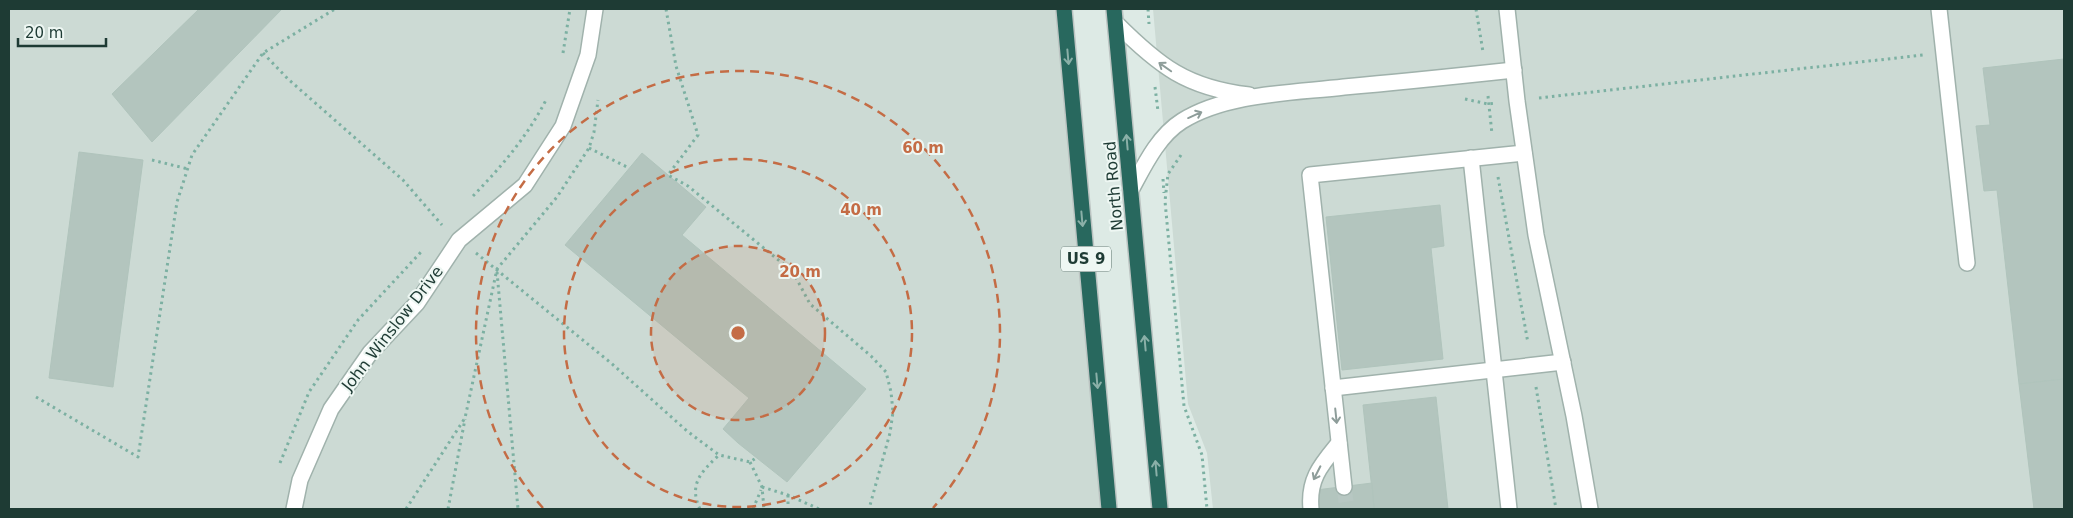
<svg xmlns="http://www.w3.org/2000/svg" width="2073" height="518" font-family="'DejaVu Sans',sans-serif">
<rect width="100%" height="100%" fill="#ddeae5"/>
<g fill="#ccdad4">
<polygon points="9,9 1063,9 1108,509 9,509"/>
<polygon points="1153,9 2064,9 2064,509 1213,509 1207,453 1188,404"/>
</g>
<g fill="#b3c5be" stroke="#b0c4bc">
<polygon points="199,9 282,9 152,142 112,94"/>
<polygon points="2064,59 2064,379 2019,384 1997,190 1984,191 1976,126 1990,125 1983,68"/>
<polygon points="79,152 143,160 113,387 49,378"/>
<polygon points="642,153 706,207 682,235 866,389 787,482 738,443 723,429 749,398 565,245"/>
<polygon points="1440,205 1444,246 1431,248 1443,359 1342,370 1326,217"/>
<polygon points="2064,379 2064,509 2034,509 2019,384"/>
<polygon points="1436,397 1448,509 1374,509 1363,405"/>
<polygon points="1372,483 1374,509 1318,509 1316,490"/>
</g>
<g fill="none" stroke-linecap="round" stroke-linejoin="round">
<polyline stroke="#b7c7c2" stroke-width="15" stroke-dasharray="15 8" stroke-linecap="butt" points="1344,487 1347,509"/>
<defs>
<g id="minor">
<polyline points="1507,9 1517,101 1536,235 1574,416 1590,509"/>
<polyline points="1939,9 1967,263"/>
<path d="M1116,23C1159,66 1187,88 1249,95"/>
<polyline points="1471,158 1509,509"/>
<path d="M1131,190C1144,166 1158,136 1182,121C1227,93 1293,93 1344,87C1401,82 1458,76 1514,70"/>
<polyline points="1333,388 1563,362"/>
<polyline points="1344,487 1310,175 1524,153"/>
<polyline points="294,509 300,480 331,409 370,353 417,303 459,240 525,185 563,126 588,55 595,9"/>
<path d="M1311,509C1308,479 1321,465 1339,443"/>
</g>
<g id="highway">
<polyline points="1064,9 1109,509"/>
<polyline points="1114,9 1160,509"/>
</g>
</defs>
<use href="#minor" stroke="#a0b2ac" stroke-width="18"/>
<use href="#highway" stroke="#bcc4c2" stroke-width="18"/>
<g stroke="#7cb0a2" stroke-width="3" stroke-dasharray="2.5 4" stroke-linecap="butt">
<polyline points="666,9 676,66 698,135 668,175 688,186 793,272 810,304 871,356 886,372 891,392 893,412 890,433 869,509"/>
<polyline points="1148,9 1149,24"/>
<polyline points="1476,9 1483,52"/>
<polyline points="263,53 288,79 403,180 442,225"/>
<polyline points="563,53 570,9"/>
<polyline points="1155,87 1158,111"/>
<polyline points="1488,96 1492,134"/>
<polyline points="1539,98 1923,55"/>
<polyline points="1465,99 1488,104 1496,103"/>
<polyline points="589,148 629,168"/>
<polyline points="1181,155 1168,174 1165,201 1184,406 1202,455 1207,509"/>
<polyline points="152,160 188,169"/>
<polyline points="1498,177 1528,343"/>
<polyline points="1163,179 1164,193"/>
<path d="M473,196C501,167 527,137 546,100"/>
<polyline points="476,253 611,363 687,431 719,455 750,462 756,458"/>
<polyline points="497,272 518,509"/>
<polyline points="1536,387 1556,509"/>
<polyline points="36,397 138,457 177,202 192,155 263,53 335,9"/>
<polyline points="750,462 762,487 764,509"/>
<polyline points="280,463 309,392 358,320 421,252"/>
<polyline points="762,487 788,495 819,509"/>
<polyline points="788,495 788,509"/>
<polyline points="406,509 465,418 497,269 557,197 589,148 594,132 598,100"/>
<polyline points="448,509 465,419"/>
<path d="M700,509C688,484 702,471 719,455"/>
<polyline points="753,509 761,490"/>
</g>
<use href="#minor" stroke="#fff" stroke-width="15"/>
<use href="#highway" stroke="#28685e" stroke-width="15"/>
</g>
<defs><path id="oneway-shaft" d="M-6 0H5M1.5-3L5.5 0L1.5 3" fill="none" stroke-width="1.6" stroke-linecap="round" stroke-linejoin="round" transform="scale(1.25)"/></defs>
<g stroke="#8bb0a8">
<use href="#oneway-shaft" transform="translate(1068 57) rotate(85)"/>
<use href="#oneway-shaft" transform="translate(1127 142) rotate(-95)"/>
<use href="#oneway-shaft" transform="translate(1082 219) rotate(85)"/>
<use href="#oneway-shaft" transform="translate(1145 343) rotate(-95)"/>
<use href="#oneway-shaft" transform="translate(1097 381) rotate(85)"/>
<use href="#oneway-shaft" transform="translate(1156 468) rotate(-95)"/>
</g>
<g stroke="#8e9d9a">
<use href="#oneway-shaft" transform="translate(1165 67) rotate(-145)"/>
<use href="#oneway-shaft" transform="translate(1195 115) rotate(-24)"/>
<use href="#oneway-shaft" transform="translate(1336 416) rotate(84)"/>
<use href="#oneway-shaft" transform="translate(1317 473) rotate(117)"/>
</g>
<circle cx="738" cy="333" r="87" fill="#c46c45" fill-opacity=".12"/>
<g fill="none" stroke="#c46c45" stroke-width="2.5" stroke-dasharray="9 6">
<circle cx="738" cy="333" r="87"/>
<circle cx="738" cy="333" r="174"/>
<path d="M543 508A262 262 0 1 1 933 508"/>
</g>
<g text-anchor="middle" stroke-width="4" stroke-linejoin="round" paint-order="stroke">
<rect fill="#eef7f3" stroke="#5c736d" stroke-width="1" x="1061" y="246.5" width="50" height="25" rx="4"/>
<g font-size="15" font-weight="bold" fill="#1e3b34">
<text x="1086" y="264">US 9</text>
</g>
<g font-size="16" fill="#1e3b34" stroke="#eef7f3">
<text transform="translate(1113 186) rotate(-95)" y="6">North Road</text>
<text transform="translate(392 328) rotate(-52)" y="6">John Winslow Drive</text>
</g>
</g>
<circle cx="738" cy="333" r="8" fill="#c46c45" stroke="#eef7f3" stroke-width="2.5"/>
<g font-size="15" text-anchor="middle" font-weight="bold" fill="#c46c45" stroke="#eef7f3" stroke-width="4" stroke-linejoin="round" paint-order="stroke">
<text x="923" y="153">60 m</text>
<text x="861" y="215">40 m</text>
<text x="800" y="277">20 m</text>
</g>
<rect width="2073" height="518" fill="none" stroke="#1e3b34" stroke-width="20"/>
<path d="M18 38v8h88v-8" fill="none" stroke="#1e3b34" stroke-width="2.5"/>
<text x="25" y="38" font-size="15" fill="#1e3b34" stroke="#eef7f3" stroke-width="4" paint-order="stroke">20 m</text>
</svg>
